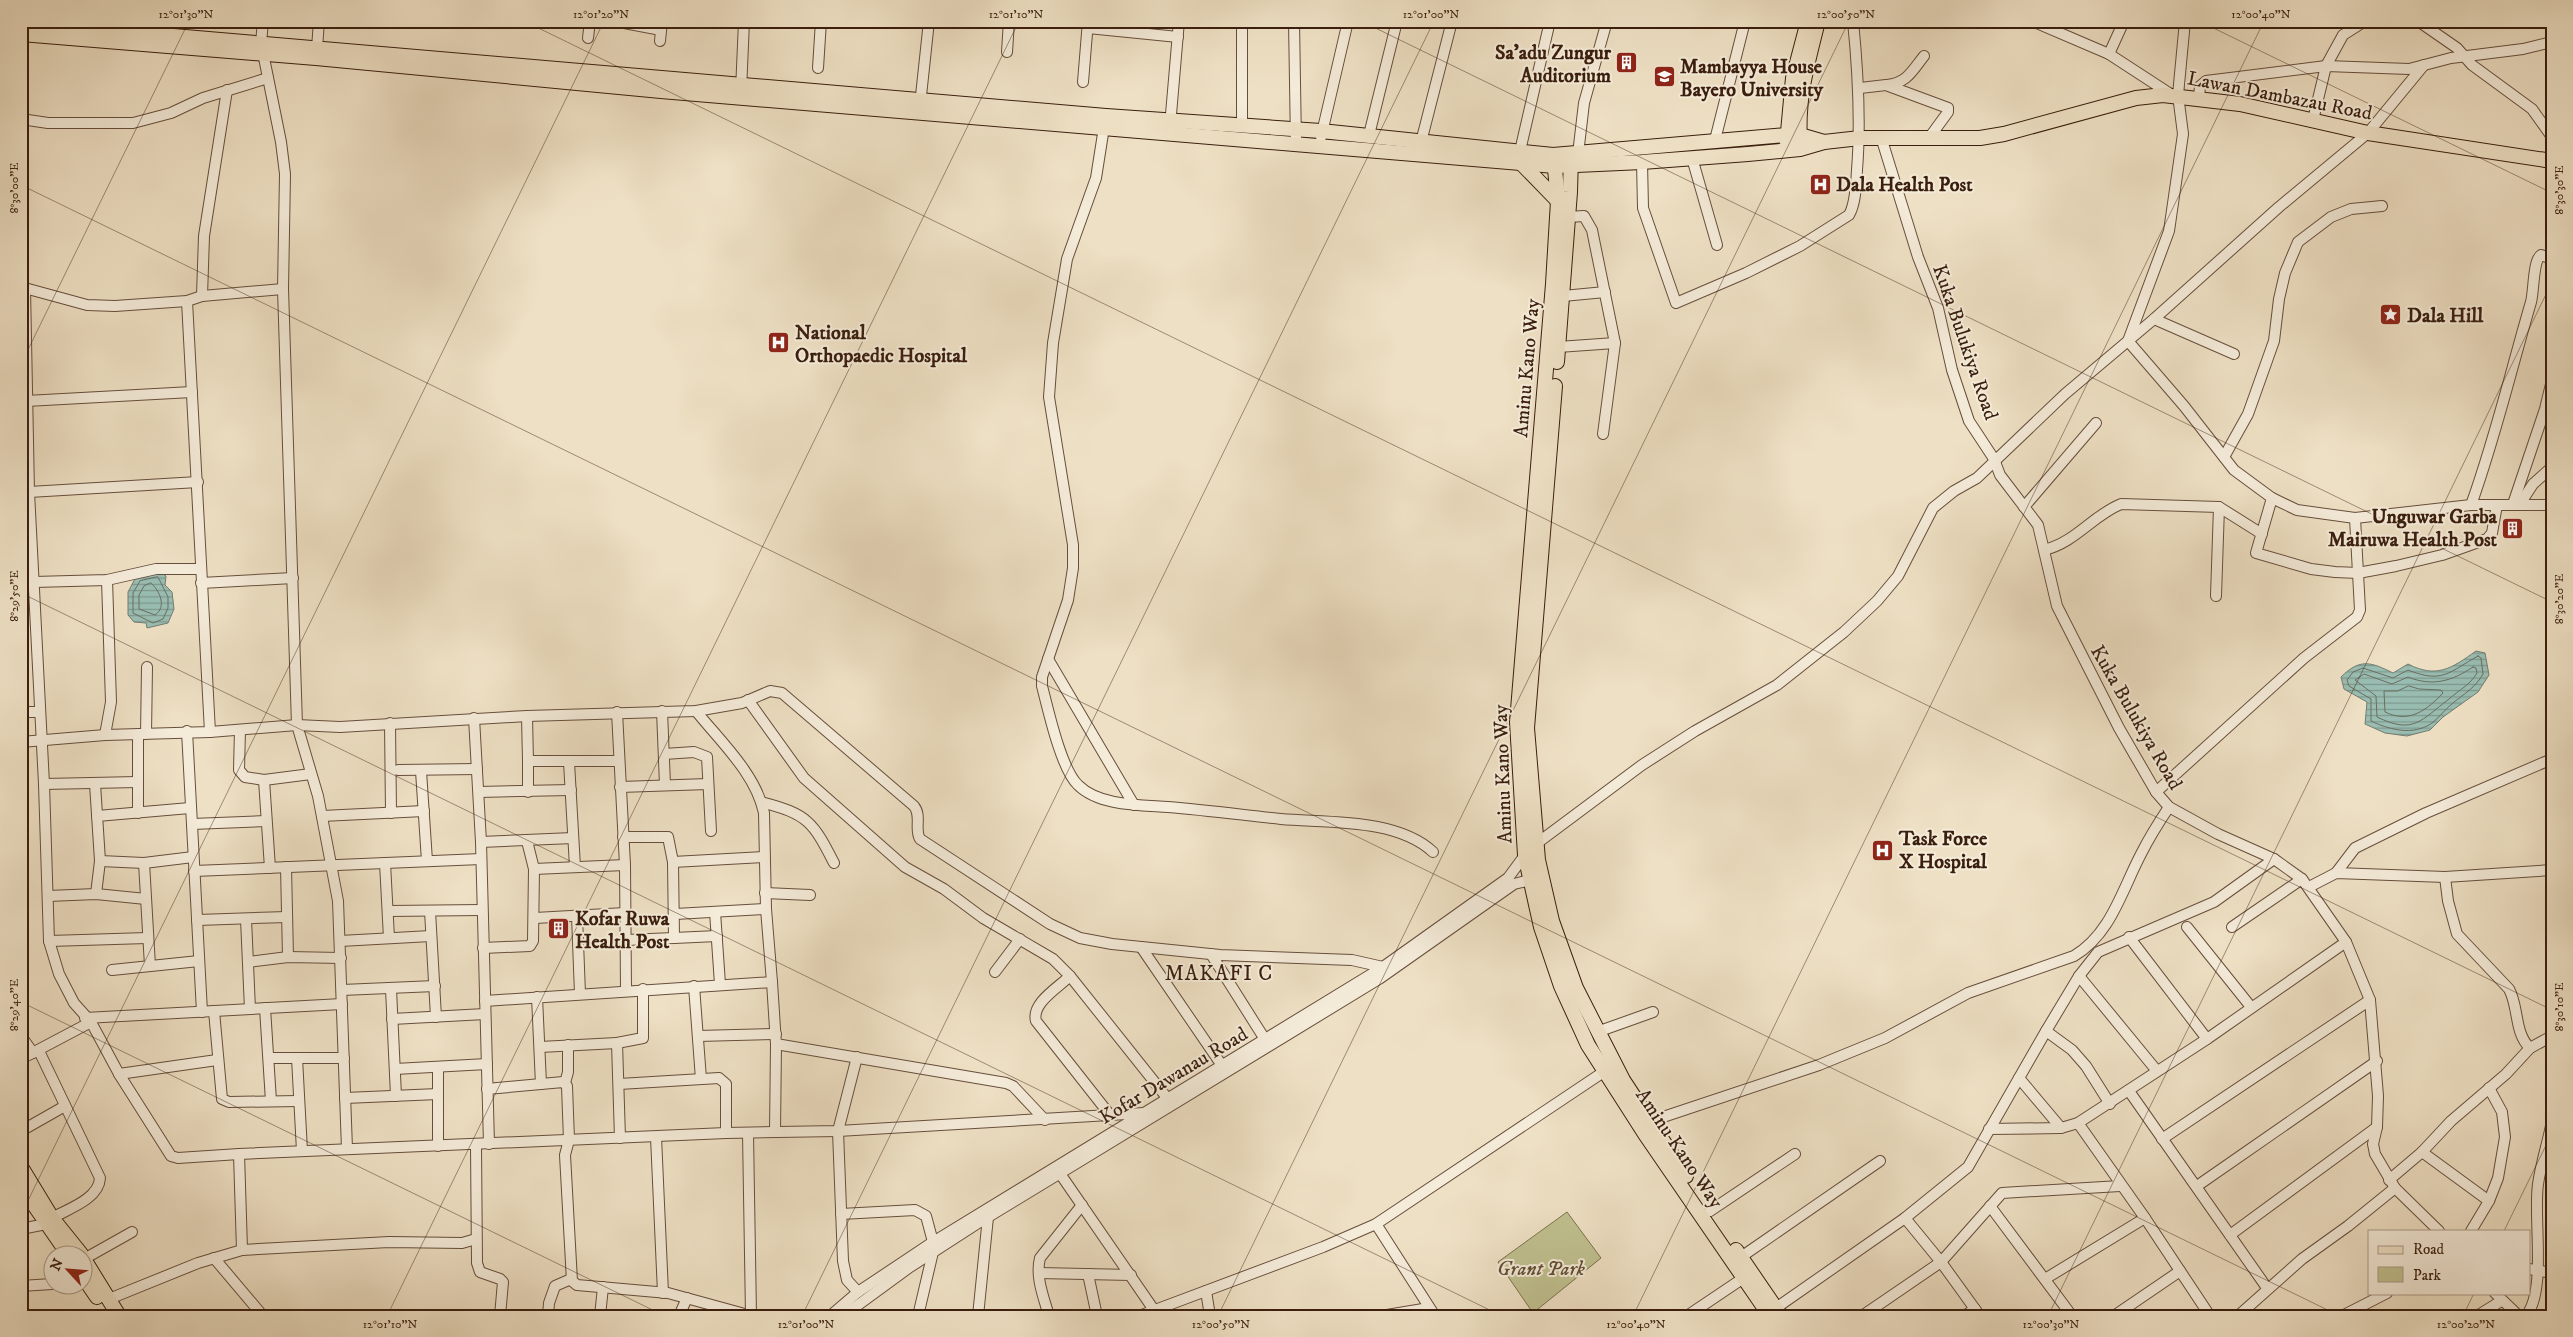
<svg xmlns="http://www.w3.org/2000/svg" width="2573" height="1337" font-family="'IM FELL DW Pica',serif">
<defs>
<pattern id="water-rules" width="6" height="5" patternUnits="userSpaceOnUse" patternTransform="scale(1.25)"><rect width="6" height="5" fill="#99bdb2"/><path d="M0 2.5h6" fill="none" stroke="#7e998f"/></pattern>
</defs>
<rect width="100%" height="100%" fill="#eee0c4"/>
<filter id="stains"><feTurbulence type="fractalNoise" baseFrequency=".004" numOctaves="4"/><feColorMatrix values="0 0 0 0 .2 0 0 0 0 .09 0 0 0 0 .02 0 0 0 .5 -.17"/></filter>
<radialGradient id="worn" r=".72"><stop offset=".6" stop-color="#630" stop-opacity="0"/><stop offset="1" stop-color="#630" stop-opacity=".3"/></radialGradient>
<polygon fill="#c0c08f" stroke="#7d6f4e" points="1567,1212 1601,1258 1533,1313 1498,1262"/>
<g fill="url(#water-rules)" stroke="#737d70">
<polygon points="159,571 166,576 165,585 172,592 174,609 168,623 147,628 146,623 134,622 128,615 128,592 136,577"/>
<path d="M2476,651L2485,653L2489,675L2478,692L2443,717L2430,730L2407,736L2385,733L2365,724L2367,702L2344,689L2341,677C2360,658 2371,662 2393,673L2408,664C2437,679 2452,668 2476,651Z"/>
</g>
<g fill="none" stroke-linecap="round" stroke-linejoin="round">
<g stroke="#6a6e60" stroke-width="1">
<polygon points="158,577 168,597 168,608 163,619 153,623 133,613 133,593 140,581"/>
<path d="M151,583C160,591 167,607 155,615L139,609V595L144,586Z"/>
<path d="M2478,656L2481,658L2483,674C2475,688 2465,693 2453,703C2445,709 2436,722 2427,726C2409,735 2388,729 2371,721V699L2349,686L2347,680L2353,672L2363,668L2393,678L2408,670C2443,684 2449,672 2478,656Z"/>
<path d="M2473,667L2476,668L2477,673C2470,685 2459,690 2449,699C2421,720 2414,735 2377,717L2376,696L2355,680L2364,674L2392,684L2408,677C2433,687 2452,681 2473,667Z"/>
<path d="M2409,686L2419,689L2441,690L2443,693C2427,710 2409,724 2385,712L2384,691H2397Z"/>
</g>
<defs>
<g id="minor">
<polyline points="263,21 261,43 281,142 285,174 283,289 297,725 318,796 338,901 347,1149"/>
<polyline points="614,21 661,30"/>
<polyline points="1294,21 1296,144"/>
<polyline points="2032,21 2109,54"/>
<polyline points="2124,21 2109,54 2172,95"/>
<polyline points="2185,21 2178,95 2183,134 2169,231 2128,341 2184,406 2234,470 2272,498 2297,510 2355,518 2471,505 2552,505"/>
<polyline points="2418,21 2457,48 2472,65 2532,109 2552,137"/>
<polyline points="1088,28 1178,37"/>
<polyline points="588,38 590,21"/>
<polyline points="660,41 662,21"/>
<polyline points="317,48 319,21"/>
<polyline points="1007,52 1009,21"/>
<polyline points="818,68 821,21"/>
<polyline points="1083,82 1088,21"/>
<path d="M1887,85C1907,83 1912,71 1924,56"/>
<polyline points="1860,88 1886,85 1948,108 1948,112 1929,138"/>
<polyline points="741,91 744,21"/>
<polyline points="2199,98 2200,86 2206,81 2326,66 2409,69 2451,58 2523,49 2552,42"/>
<polyline points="920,105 929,21"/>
<polyline points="21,119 48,123 133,123 171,113 203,98 268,78"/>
<polyline points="2313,120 2326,66 2343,35 2365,21"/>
<path d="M1105,121L1096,178L1067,259L1053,343L1049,397L1073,545V568L1068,600L1042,677V686C1048,709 1061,769 1078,785C1099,806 1140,805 1168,807C1206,810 1243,815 1281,819C1327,823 1397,818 1433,852"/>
<polyline points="1170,126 1179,21"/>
<polyline points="1242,126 1242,21"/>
<polyline points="1369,135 1397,21"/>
<polyline points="1321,137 1348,21"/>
<polyline points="1881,137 1918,257 1938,308 1952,370 1969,421 1994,459 2000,475 2038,525 2057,606 2119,728 2156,792 2169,807 2218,834 2274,859 2302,879 2346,942 2370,1000 2378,1096 2377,1127 2373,1144 2375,1154 2395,1188 2439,1231"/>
<polyline points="1715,140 1745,21"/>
<polyline points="1420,146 1452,21"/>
<polyline points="1520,151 1550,21"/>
<polyline points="1578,154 1584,103 1607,21"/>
<polyline points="1692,158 1717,245"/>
<path d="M1642,162L1643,208L1676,303L1746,273L1800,246L1849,215C1856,203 1856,183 1857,170C1861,120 1858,71 1853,21"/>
<polyline points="1568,217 1584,216 1592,230 1615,343 1603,434"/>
<polyline points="21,287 87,305 115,306 187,301 202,296 283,289"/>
<polyline points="25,288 29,492 44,784 49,941 59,974 74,1003 91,1022 119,1074 171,1156 178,1158 239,1154 726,1133 838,1131 1144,1113"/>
<polyline points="202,296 204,236 227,90"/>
<polyline points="1563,296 1605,292"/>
<polyline points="187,301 210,732"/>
<polyline points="2154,319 2234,354"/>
<polyline points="1558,347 1615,343"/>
<polyline points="26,401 192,392"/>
<polyline points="2224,457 2248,414 2274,341 2279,299 2285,273 2298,242 2331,217 2351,209 2382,206"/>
<polyline points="29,492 198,482"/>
<polyline points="2272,498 2256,553 2311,569 2335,572 2358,573 2396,566 2442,555 2487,539 2492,533 2497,505"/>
<polyline points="2513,504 2545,409 2552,380"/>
<polyline points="2520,504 2533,484 2552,467"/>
<path d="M2471,505C2495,439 2511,370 2531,302C2534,291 2533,260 2541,255L2552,259"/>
<polyline points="2024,507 2096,423"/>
<path d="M2044,550C2076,542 2092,516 2121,504L2219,507L2262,534"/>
<polyline points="34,582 107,580 156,569 200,569"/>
<polyline points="201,583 293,578"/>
<polyline points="2216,596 2219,507"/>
<polyline points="1048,659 1134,805"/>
<polyline points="748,700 804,778 905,867 944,889 983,918 1053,959 1070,976 1168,1099"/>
<polyline points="662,711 665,785"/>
<polyline points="21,712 40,712"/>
<polyline points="617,712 625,865 626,991"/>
<polyline points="527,716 528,761 618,761"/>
<polyline points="474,718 481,842 489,1144"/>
<polyline points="390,723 391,813"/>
<polyline points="240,730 239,770 245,777 264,780 311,774"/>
<polyline points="187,731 202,1012"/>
<polyline points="138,734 138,813"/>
<polyline points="146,734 147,667"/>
<polyline points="105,735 111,702 107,580"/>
<path d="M21,742L105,735L210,732L297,725L340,727L527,716L696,711L742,703L770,691L782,693L914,806C922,816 914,829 920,839L1050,924L1080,938L1112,944L1220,955L1352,960L1383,967"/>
<polyline points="664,754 694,752 707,757 711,831"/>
<polyline points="528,761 528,792"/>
<polyline points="569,762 575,867"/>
<polyline points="398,770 477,769"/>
<polyline points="421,771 427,861"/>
<polyline points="264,780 270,868"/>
<polyline points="44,784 138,782"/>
<polyline points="95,784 100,861 96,894"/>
<polyline points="620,787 708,784"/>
<polyline points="479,792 571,790"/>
<polyline points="2156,792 2304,658 2357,617 2360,610 2355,518"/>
<path d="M761,802C808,814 813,822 834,863"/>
<polyline points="97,816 190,808"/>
<polyline points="322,816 424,811"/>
<polyline points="192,824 266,821"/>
<polyline points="623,837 668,837 673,862"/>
<polyline points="481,842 573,838"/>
<polyline points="1536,844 1642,765 1695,731 1777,685 1844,632 1877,601 1898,576 1933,508 1954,491 1977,478 2065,394 2154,319 2279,207 2368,133 2424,65"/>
<polyline points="100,861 144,863 193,857"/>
<polyline points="144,863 150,966"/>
<polyline points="385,863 389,938"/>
<polyline points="286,867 288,957"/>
<polyline points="534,869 625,865"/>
<polyline points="194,871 481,859"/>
<polyline points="2336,873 2355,848 2426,813 2552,759"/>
<path d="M2445,877L2448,901L2457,934L2509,989C2519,1007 2514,1033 2530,1048"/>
<polyline points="2309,887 2336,873 2445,877 2552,870"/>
<polyline points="765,893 810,895"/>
<polyline points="48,896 96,894 146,899"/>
<polyline points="388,911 482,910"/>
<polyline points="430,911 436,1017"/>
<polyline points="715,912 720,984"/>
<polyline points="675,914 766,909"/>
<polyline points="577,916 580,994"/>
<polyline points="535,918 625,913"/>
<polyline points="246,919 250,1009"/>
<polyline points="197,920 287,917"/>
<polyline points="2187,927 2251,1007"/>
<polyline points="2232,927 2302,879"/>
<polyline points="2129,937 2207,1039"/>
<polyline points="674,938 717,936"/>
<polyline points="626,940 674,938 673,862 764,857"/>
<polyline points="49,941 147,938"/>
<polyline points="340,941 431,936"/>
<polyline points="1141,947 1223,1067"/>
<polyline points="483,948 530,946 533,941 534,869 527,841"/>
<polyline points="1211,954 1266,1041"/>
<polyline points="248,962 288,957 341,958"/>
<polyline points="112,970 199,961"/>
<polyline points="995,972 1020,939"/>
<path d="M1070,976C1059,987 1031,1003 1036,1021L1110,1115"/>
<polyline points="2079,976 2157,1071"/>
<polyline points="772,982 776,1044 1006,1083 1013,1086 1045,1120"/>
<polyline points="694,986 701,1079"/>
<polyline points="391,989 396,1096"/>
<polyline points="342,990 435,986"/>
<polyline points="537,997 541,1084"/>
<path d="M485,1001L772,982L766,909L764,813C756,774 720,741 696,711"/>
<polyline points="265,1008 271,1101"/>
<polyline points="214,1011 222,1099 229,1102 299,1101"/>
<polyline points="85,1018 342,1004"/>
<polyline points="392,1019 485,1014"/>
<polyline points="2046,1031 2072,1050 2086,1066 2110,1104"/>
<polyline points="1597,1032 1653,1012"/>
<polyline points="21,1036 33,1053"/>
<polyline points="698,1036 776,1034"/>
<polyline points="540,1047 617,1043"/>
<path d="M39,1051L100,1178C99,1199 68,1209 52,1218"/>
<polyline points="857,1057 838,1131 843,1261 847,1280 858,1292"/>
<polyline points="269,1058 344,1058"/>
<polyline points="297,1058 302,1151"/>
<polyline points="21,1059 91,1022"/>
<polyline points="2552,1060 2552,1069"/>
<polyline points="438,1068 438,1146"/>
<polyline points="395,1069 487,1064"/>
<polyline points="119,1074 217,1060"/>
<polyline points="2019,1078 2061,1128"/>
<polyline points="565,1083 568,1072 568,1045"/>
<polyline points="619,1084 719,1078 726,1084 726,1133"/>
<polyline points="487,1089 563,1082 567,1086 569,1140 565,1155 572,1281 577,1285 668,1293 752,1316"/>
<polyline points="2129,1091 2267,1288"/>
<polyline points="345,1098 438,1094"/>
<path d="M1651,1121L1819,1065L1885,1038L1968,993L2074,956C2111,934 2122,890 2141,854C2149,838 2159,822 2169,807"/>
<polyline points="2078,1123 2145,1218 2210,1316"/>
<polyline points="1989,1129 2061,1128 2078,1123 2207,1039 2346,942"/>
<polyline points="21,1131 65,1106"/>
<polyline points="775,1132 776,1044"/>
<polyline points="748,1133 751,1315"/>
<polyline points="656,1137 663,1293"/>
<polyline points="620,1138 617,1043 643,1038 643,989"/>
<polyline points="2162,1139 2370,1000"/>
<polyline points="476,1145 477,1263 480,1272 500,1279 503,1282 500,1316"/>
<polyline points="2422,1152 2489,1201"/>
<polyline points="239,1154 242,1250"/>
<polyline points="1061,1175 1154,1310"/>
<polyline points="2389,1180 2422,1152 2451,1121 2506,1074 2530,1048 2552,1036"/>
<polyline points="2197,1186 2377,1061"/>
<polyline points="1990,1206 2072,1316"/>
<polyline points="1710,1211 1795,1154"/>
<polyline points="841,1214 915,1210 926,1216 933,1242"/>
<polyline points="1905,1218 1941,1262 1980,1316"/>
<polyline points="1376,1224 1435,1316"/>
<polyline points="21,1229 46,1224"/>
<polyline points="2471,1231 2489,1201 2498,1178 2505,1137 2502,1112 2489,1088"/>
<polyline points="2230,1235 2377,1127"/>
<polyline points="1741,1257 1880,1161"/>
<polyline points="214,1258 263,1316"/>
<polyline points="84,1259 132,1232"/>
<polyline points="2529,1269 2552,1273"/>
<polyline points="1039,1273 1131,1275"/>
<polyline points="1088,1274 1097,1316"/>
<polyline points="2045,1279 2145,1218"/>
<polyline points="21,1286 52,1284"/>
<polyline points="1206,1291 1210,1316"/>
<polyline points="2495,1293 2519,1316"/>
<polyline points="109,1299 198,1263 242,1250 389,1242 462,1243 476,1239"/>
<polyline points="1776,1308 1905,1218 1968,1167 2046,1031 2079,976 2098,952 2214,902 2274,859"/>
<polyline points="548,1316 549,1303 555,1286 571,1279"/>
<polyline points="600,1316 603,1287"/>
<polyline points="679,1316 687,1298"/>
<polyline points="830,1316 858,1292 933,1242 1383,967 1508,878 1525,855"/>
<polyline points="843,1316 910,1267 975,1225 1379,979 1514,884 1530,880"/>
<polyline points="918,1316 933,1252"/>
<polyline points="978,1316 988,1217"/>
<path d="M1049,1316C1044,1298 1035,1277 1040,1258L1082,1205"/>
<polyline points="1139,1316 1323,1247 1376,1224 1605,1071"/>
<polyline points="1381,1316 1429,1308"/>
<polyline points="1687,1316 1748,1275"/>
<polyline points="1862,1316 1941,1262 2002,1193 2120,1186"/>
<polyline points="1964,1316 1975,1309"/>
<polyline points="2114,1316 2180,1271"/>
<polyline points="2238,1316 2302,1259 2348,1226 2395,1188"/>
<polyline points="2342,1316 2387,1293"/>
<polyline points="2477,1316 2501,1301"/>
<path d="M2526,1316C2547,1290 2533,1218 2538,1184C2541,1163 2548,1142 2552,1121"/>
</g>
<g id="major">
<polyline points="21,23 1106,116 1321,131 1553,155 1787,135 1800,135 1824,142"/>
<polyline points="21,34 316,58 661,91 1555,166 1642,162 1748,154 1800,149 1824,142 1860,138 1980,138 2004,134 2136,98 2163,95 2240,104 2368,133 2552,161"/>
<polyline points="1787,143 1793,78 1808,21"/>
<path d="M1800,143C1797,97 1807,66 1818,21"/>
<polyline points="1554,158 1558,201 1553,284 1517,722 1525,855 1541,927 1561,986 1588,1045 1645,1134 1770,1316"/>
<polyline points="1522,164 1558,201"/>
<polyline points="1557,362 1570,192 1571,156"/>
<polyline points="1555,386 1527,728 1538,860 1552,921 1576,988 1623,1080 1686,1176"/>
<polyline points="21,1167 52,1218 81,1254"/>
<polyline points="21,1186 68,1254"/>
<polyline points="1736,1250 1781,1316"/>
<polyline points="82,1256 119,1316"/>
<polyline points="82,1275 97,1297"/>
</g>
</defs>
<use href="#minor" stroke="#674e3c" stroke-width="12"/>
<use href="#major" stroke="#3a1e0e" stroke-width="16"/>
<use href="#minor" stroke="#f4ebd9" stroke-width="10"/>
<use href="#major" stroke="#eee0c4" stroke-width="14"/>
</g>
<path fill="none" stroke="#3a1e0e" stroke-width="1" stroke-opacity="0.45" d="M524,21L2552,1010M1361,21L2552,602M2199,21L2552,193M21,185L2340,1316M21,364L189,21M21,593L1502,1316M21,1002L665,1316M21,1215L604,21M2504,1231L2552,1133M387,1316L1019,21M802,1316L1434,21M1218,1316L1849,21M1633,1316L2264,21M2048,1316L2552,282M2463,1316L2474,1293"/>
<defs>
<symbol id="building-square" viewBox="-11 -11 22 22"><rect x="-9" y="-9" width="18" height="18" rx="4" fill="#8f2418" stroke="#f4ebd9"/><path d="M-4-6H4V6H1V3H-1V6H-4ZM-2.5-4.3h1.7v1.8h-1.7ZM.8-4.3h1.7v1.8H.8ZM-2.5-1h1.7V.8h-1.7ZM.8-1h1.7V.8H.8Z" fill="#fff"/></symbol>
<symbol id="university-square" viewBox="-11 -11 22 22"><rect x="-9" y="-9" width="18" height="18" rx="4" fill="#8f2418" stroke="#f4ebd9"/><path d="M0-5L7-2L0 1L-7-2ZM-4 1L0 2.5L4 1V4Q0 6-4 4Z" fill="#fff"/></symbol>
<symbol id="hospital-square" viewBox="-11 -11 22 22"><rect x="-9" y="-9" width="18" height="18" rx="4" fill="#8f2418" stroke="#f4ebd9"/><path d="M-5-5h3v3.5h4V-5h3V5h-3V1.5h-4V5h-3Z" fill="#fff"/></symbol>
<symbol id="sight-square" viewBox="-11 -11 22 22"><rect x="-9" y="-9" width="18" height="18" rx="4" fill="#8f2418" stroke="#f4ebd9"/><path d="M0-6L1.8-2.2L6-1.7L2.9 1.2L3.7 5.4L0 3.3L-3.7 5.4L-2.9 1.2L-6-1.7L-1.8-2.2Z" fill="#fff"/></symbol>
</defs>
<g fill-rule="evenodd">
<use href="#building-square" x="1614" y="50" width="25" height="25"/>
<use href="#university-square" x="1652" y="64" width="25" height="25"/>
<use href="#hospital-square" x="1808" y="172" width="25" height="25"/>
<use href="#sight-square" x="2378" y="302" width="25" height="25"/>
<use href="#hospital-square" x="766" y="330" width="25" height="25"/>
<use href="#building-square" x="2500" y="516" width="25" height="25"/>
<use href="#hospital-square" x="1870" y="838" width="25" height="25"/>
<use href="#building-square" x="546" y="916" width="25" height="25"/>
</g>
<g text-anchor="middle" stroke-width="4" stroke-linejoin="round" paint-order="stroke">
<g font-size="20" font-weight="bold" fill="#3a1e0e" stroke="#f4ebd9" text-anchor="start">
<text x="1611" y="59" text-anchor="end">Sa'adu Zungur<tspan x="1611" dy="23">Auditorium</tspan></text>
<text x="1680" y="73">Mambayya House<tspan x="1680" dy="23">Bayero University</tspan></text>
<text x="1836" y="191">Dala Health Post</text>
<text x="2407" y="322">Dala Hill</text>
<text x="795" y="339">National<tspan x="795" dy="23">Orthopaedic Hospital</tspan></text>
<text x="2497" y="523" text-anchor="end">Unguwar Garba<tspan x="2497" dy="23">Mairuwa Health Post</tspan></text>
<text x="1899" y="845">Task Force<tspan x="1899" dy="23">X Hospital</tspan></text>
<text x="575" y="925">Kofar Ruwa<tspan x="575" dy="23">Health Post</tspan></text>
</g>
<g font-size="20" fill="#3a1e0e" stroke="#f4ebd9">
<text transform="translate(2280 95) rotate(11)" y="7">Lawan Dambazau Road</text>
<text transform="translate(1966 342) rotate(71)" y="7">Kuka Bulukiya Road</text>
<text transform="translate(1526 368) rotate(-85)" y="7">Aminu Kano Way</text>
<text transform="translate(2137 717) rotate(60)" y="7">Kuka Bulukiya Road</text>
<text transform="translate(1502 774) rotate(-92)" y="7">Aminu Kano Way</text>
<text transform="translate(1173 1075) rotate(-31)" y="7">Kofar Dawanau Road</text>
<text transform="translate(1680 1148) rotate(56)" y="7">Aminu Kano Way</text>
</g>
<g font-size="20" font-style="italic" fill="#624f35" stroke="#f4ebd9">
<text x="1541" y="1275">Grant Park</text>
</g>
<g font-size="21" letter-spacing="1" fill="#3a1e0e" stroke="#f4ebd9">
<text x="1219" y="980">MAKAFI C</text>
</g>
</g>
<rect width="2573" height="1337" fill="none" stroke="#eee0c4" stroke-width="55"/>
<rect x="2368" y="1230" width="162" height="65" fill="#f4ebd9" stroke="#aa9988"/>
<rect x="2378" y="1246" width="25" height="8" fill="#eee0c4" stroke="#aa9988"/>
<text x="2413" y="1254" font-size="15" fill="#3a1e0e">Road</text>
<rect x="2378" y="1267" width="25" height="15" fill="#c0c08f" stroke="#aa9988"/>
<text x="2413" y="1280" font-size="15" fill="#3a1e0e">Park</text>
<g transform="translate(68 1270) rotate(296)"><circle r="24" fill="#f4ebd9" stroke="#aa9988"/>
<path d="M0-4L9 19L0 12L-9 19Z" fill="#8f2418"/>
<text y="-8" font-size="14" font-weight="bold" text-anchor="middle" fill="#3a1e0e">N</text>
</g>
<rect x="28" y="28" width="2518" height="1282" fill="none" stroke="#3a1e0e" stroke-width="2"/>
<g font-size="12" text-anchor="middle" fill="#3a1e0e">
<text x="186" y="18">12°01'30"N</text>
<text x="601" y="18">12°01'20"N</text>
<text x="1016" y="18">12°01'10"N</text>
<text x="1431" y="18">12°01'00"N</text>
<text x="1846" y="18">12°00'50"N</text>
<text x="2261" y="18">12°00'40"N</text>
<text transform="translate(14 188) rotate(-90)" y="4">8°30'00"E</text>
<text transform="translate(2559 190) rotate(-90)" y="4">8°30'30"E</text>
<text transform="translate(14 596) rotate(-90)" y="4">8°29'50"E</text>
<text transform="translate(2559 599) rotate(-90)" y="4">8°30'20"E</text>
<text transform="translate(14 1005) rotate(-90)" y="4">8°29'40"E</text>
<text transform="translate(2559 1007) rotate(-90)" y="4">8°30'10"E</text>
<text x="390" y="1328">12°01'10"N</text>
<text x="806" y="1328">12°01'00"N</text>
<text x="1221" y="1328">12°00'50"N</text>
<text x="1636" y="1328">12°00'40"N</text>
<text x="2051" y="1328">12°00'30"N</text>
<text x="2466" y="1328">12°00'20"N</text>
</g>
<rect width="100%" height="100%" filter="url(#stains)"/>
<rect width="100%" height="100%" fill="url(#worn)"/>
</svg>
